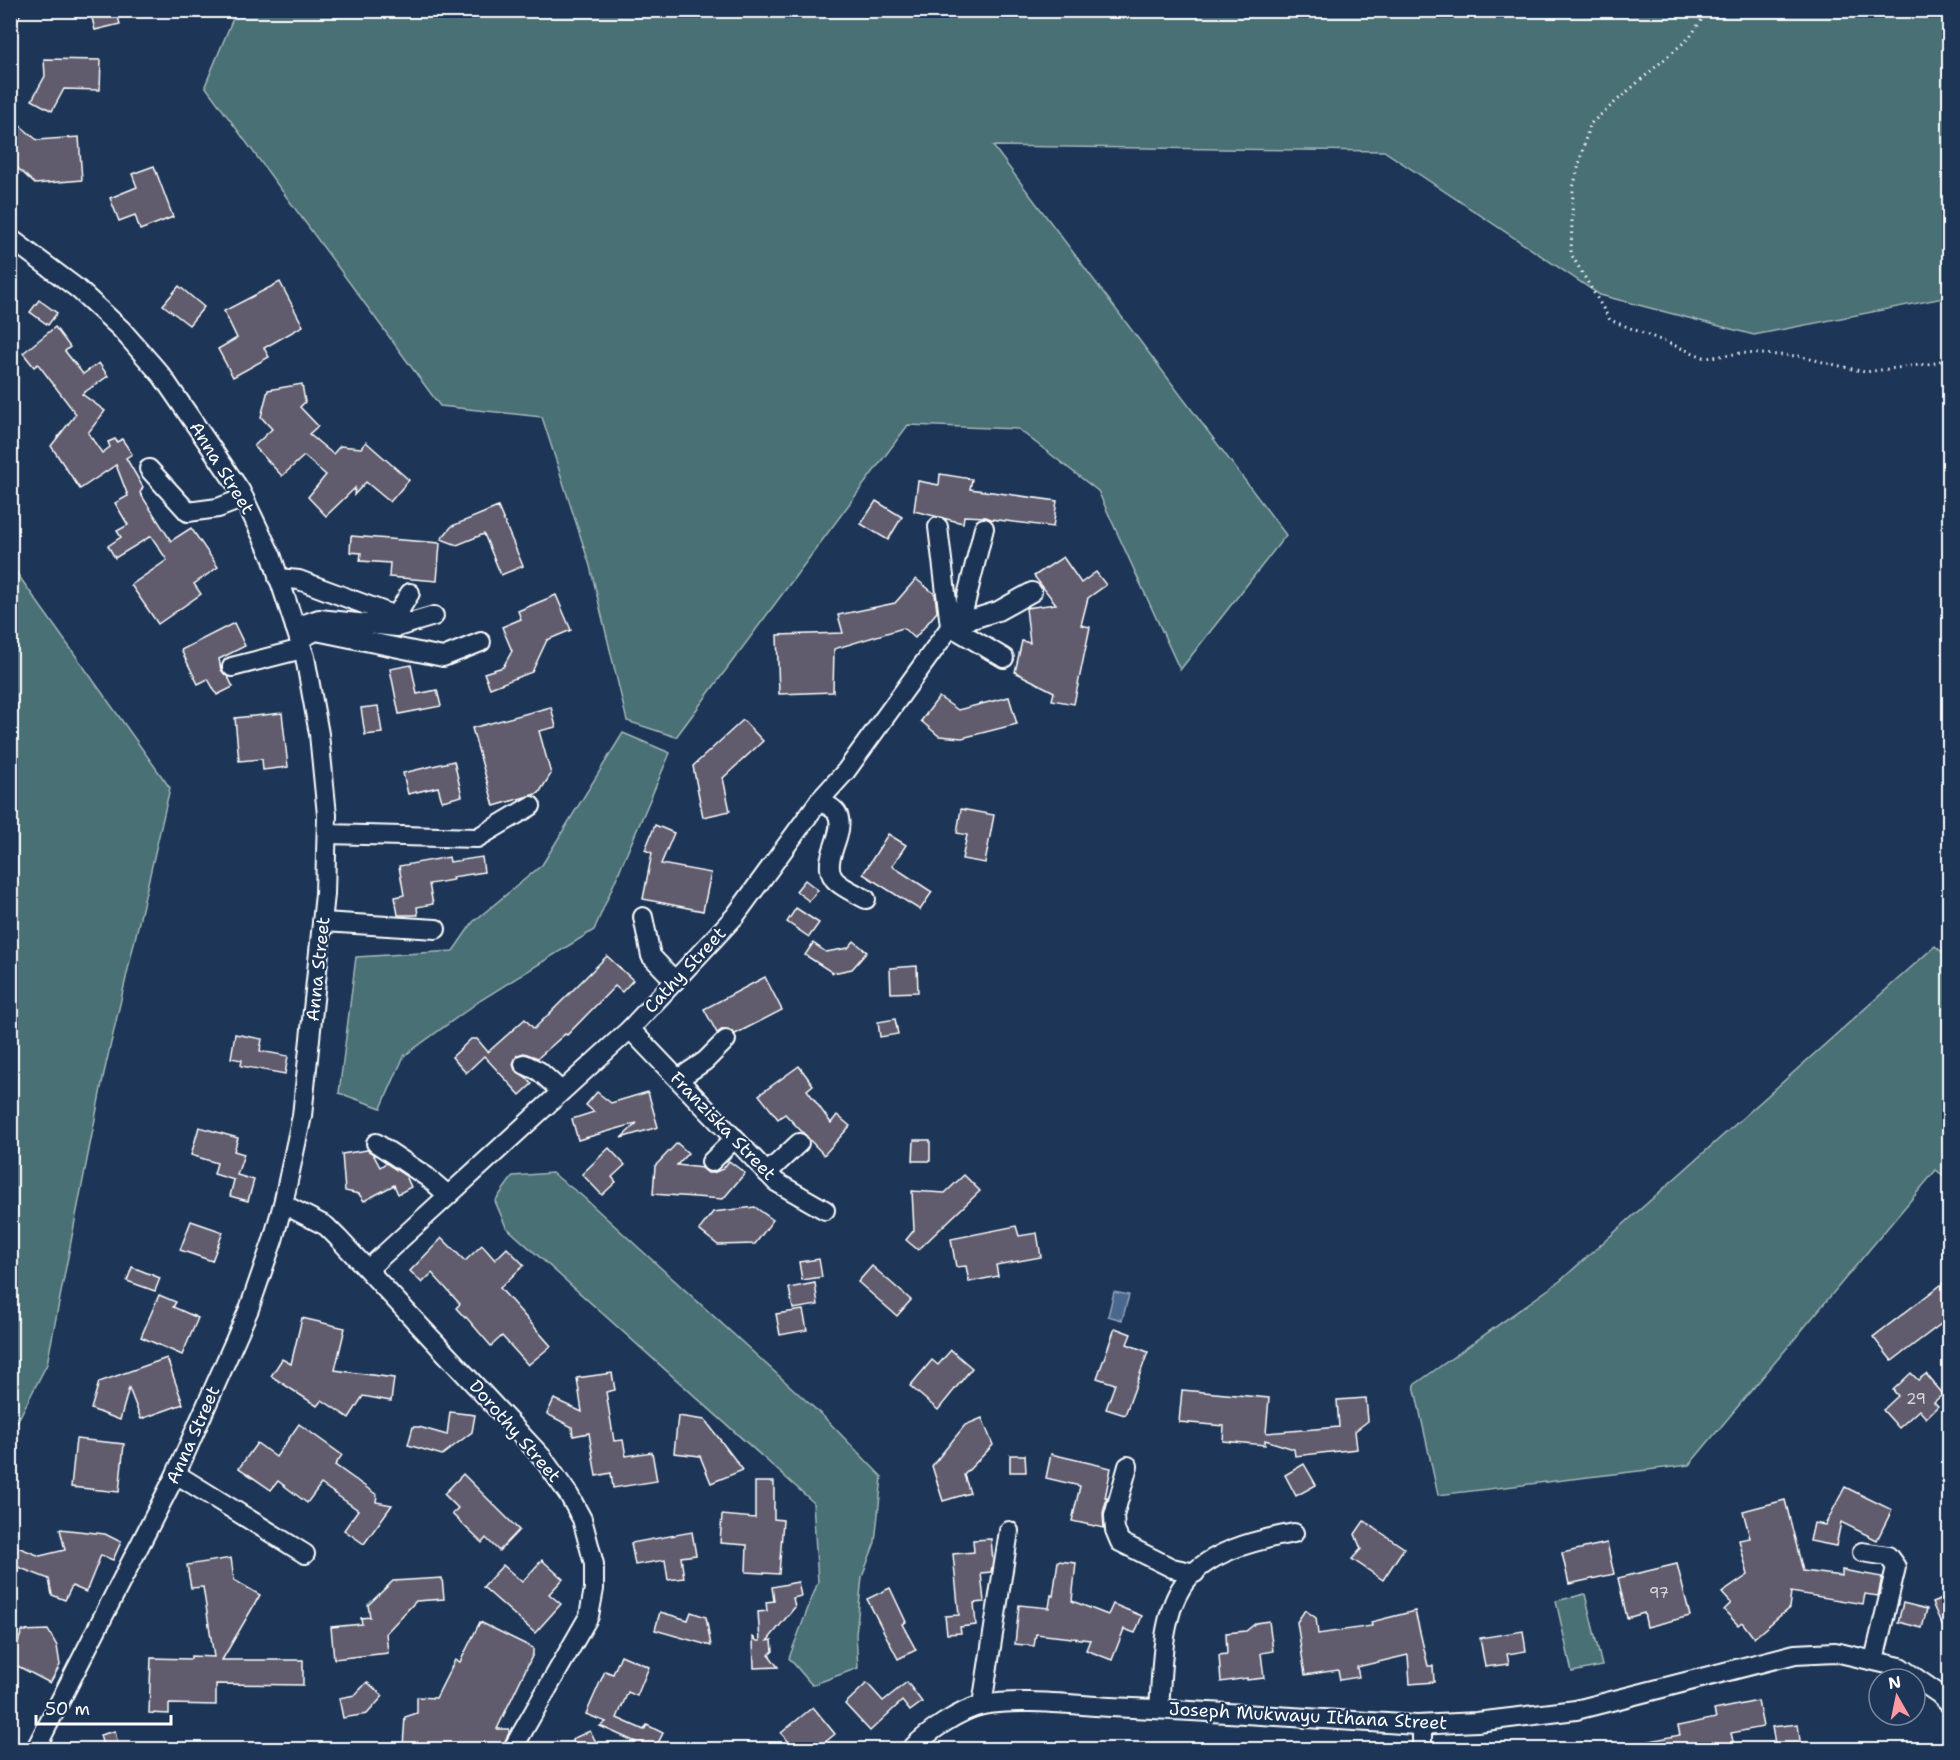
<svg xmlns="http://www.w3.org/2000/svg" width="1960" height="1760" font-family="'Shantell Sans',sans-serif">
<rect width="100%" height="100%" fill="#1d3557"/>
<filter id="ink" filterUnits="userSpaceOnUse"><feTurbulence type="fractalNoise" baseFrequency=".0167" numOctaves="2"/><feDisplacementMap in="SourceGraphic" scale="12" xChannelSelector="R" yChannelSelector="G"/><feConvolveMatrix kernelMatrix="1 2 1 2 8 2 1 2 1" color-interpolation-filters="sRGB"/></filter>
<g filter="url(#ink)">
<g fill="#497074" stroke="#a4b8ba" stroke-width="1.5">
<polygon points="236,11 1949,11 1949,297 1754,335 1600,295 1384,151 993,146 1286,535 1180,670 1098,491 1018,429 908,425 676,737 627,721 590,566 542,417 440,406 205,86"/>
<polygon points="11,565 170,788 104,1073 47,1364 11,1434"/>
<polygon points="623,733 670,753 594,930 481,1000 404,1056 381,1108 339,1093 356,957 453,951 473,922 542,865"/>
<polygon points="1949,940 1949,1180 1936,1170 1689,1465 1438,1495 1414,1385 1560,1281 1935,946 1942,952"/>
<polygon points="552,1173 581,1195 824,1417 882,1477 875,1542 862,1577 856,1634 858,1668 812,1685 789,1658 818,1582 813,1502 506,1227 495,1201 513,1176"/>
<polygon points="1585,1594 1602,1666 1572,1672 1556,1601"/>
</g>
<polygon fill="#48678d" stroke="#91a4bb" stroke-width="1.5" points="1114,1292 1129,1295 1122,1320 1108,1316"/>
<g fill="#605c6d" stroke="#fff" stroke-width="1.5">
<polygon points="90,10 116,10 120,24 95,30"/>
<polygon points="44,59 101,60 100,90 64,89 52,111 32,100 45,76"/>
<polygon points="10,117 37,140 79,137 82,180 35,184 10,161"/>
<polygon points="154,166 173,217 140,230 135,215 119,221 110,198 137,187 132,174"/>
<polygon points="280,282 303,326 264,348 269,357 233,377 218,349 237,338 224,311"/>
<polygon points="179,286 204,307 189,325 163,305"/>
<polygon points="39,300 57,313 48,325 30,312"/>
<polygon points="55,327 70,347 65,351 83,374 99,363 108,376 82,394 105,411 88,433 102,453 110,447 108,442 115,439 117,442 122,439 132,454 126,458 143,487 140,493 171,541 191,528 218,567 194,584 201,594 158,624 131,585 167,560 151,536 115,558 108,546 121,537 117,531 128,525 115,503 128,496 116,465 80,489 51,446 76,414 38,364 34,367 23,353"/>
<polygon points="302,384 305,402 300,407 318,426 309,434 333,454 340,446 361,448 366,442 409,480 390,502 366,482 354,495 355,488 326,516 308,497 326,475 304,456 282,476 254,446 272,429 261,417 268,390"/>
<polygon points="940,474 972,479 970,489 1057,501 1053,527 991,519 986,517 964,516 963,523 914,511 918,481 939,485"/>
<polygon points="876,501 902,517 888,540 861,524"/>
<polygon points="498,507 523,566 501,575 484,534 457,545 441,539 452,526"/>
<polygon points="351,536 440,543 437,581 389,577 390,563 360,561 361,553 350,552"/>
<polygon points="1063,557 1081,583 1096,572 1106,585 1088,598 1081,625 1090,627 1074,704 1052,700 1054,692 1015,672 1022,641 1030,643 1026,608 1056,604 1034,576"/>
<polygon points="916,579 935,594 937,612 915,638 903,628 834,649 833,692 779,694 777,635 843,633 838,615 895,603"/>
<polygon points="556,595 571,630 547,640 532,672 490,688 484,673 503,667 512,651 502,627 521,619 518,611"/>
<polygon points="234,623 245,646 219,659 221,670 228,677 233,687 217,695 208,679 198,684 181,650"/>
<polygon points="411,665 417,694 437,690 441,706 399,714 390,669"/>
<polygon points="939,697 958,710 1009,697 1017,724 962,738 939,736 921,721"/>
<polygon points="378,706 382,733 365,735 361,708"/>
<polygon points="551,707 556,727 539,731 551,774 539,793 494,806 472,728"/>
<polygon points="282,713 288,767 263,770 262,759 239,761 235,718"/>
<polygon points="743,720 763,741 723,778 730,811 703,817 693,766"/>
<polygon points="454,761 462,796 442,801 438,787 408,794 403,773"/>
<polygon points="961,809 994,815 985,863 962,859 967,835 957,833"/>
<polygon points="655,825 674,833 661,864 711,873 703,911 643,899 652,853 645,850"/>
<polygon points="888,834 906,845 892,866 932,892 920,910 863,874"/>
<polygon points="449,857 450,862 482,857 484,872 452,877 453,880 429,884 433,904 417,907 418,915 398,915 395,897 404,895 399,866"/>
<polygon points="805,880 818,890 809,901 796,891"/>
<polygon points="796,908 819,923 809,937 787,922"/>
<polygon points="854,941 867,952 852,969 833,973 805,955 813,943 826,952 848,948"/>
<polygon points="607,956 633,980 622,992 615,986 567,1035 565,1034 538,1058 524,1053 517,1055 513,1064 515,1070 527,1078 532,1084 520,1095 484,1056 466,1073 452,1057 471,1039 477,1039 488,1052 525,1019 534,1029"/>
<polygon points="917,966 918,992 891,993 890,968"/>
<polygon points="765,977 782,1010 735,1034 728,1029 723,1029 717,1033 704,1009"/>
<polygon points="895,1019 898,1034 880,1037 878,1022"/>
<polygon points="235,1034 262,1039 260,1051 288,1056 285,1074 241,1066 242,1060 231,1058"/>
<polygon points="799,1066 813,1085 807,1090 831,1123 837,1115 850,1126 824,1155 785,1114 778,1119 759,1095"/>
<polygon points="597,1092 611,1103 648,1092 658,1127 621,1138 637,1123 578,1140 572,1119 594,1112 586,1105"/>
<polygon points="199,1127 238,1138 234,1151 244,1154 237,1175 254,1180 248,1201 230,1196 234,1180 214,1174 217,1163 191,1155"/>
<polygon points="914,1140 930,1140 930,1161 913,1161"/>
<polygon points="677,1143 688,1153 677,1165 702,1168 708,1173 713,1173 723,1169 729,1161 745,1173 723,1199 653,1194 655,1166"/>
<polygon points="609,1148 625,1165 612,1177 616,1182 602,1195 582,1174"/>
<polygon points="367,1150 373,1154 380,1167 386,1163 406,1176 411,1187 398,1194 394,1185 364,1201 359,1194 345,1191 342,1154"/>
<polygon points="964,1175 980,1191 918,1250 906,1240 914,1230 912,1191 945,1193"/>
<polygon points="755,1207 773,1220 755,1244 718,1245 699,1230 713,1212"/>
<polygon points="191,1221 223,1232 212,1261 180,1250"/>
<polygon points="1016,1226 1019,1236 1037,1233 1041,1257 996,1265 998,1276 969,1282 966,1266 956,1267 951,1239"/>
<polygon points="442,1238 465,1261 482,1245 495,1260 507,1248 524,1265 500,1288 551,1346 528,1365 502,1336 491,1346 466,1317 465,1318 456,1308 460,1304 432,1273 422,1283 410,1271"/>
<polygon points="819,1259 822,1277 802,1280 799,1262"/>
<polygon points="872,1266 911,1300 897,1316 858,1282"/>
<polygon points="132,1267 160,1278 155,1291 127,1281"/>
<polygon points="1950,1278 1950,1301 1943,1306 1950,1317 1892,1361 1873,1337"/>
<polygon points="815,1283 818,1305 793,1309 789,1288"/>
<polygon points="159,1295 176,1302 173,1307 198,1318 182,1355 141,1337"/>
<polygon points="803,1310 807,1330 780,1335 776,1314"/>
<polygon points="302,1318 345,1328 335,1370 394,1378 391,1401 363,1396 349,1418 322,1400 317,1406 271,1376 282,1359 291,1364"/>
<polygon points="1115,1328 1131,1334 1127,1344 1148,1352 1125,1415 1106,1409 1115,1384 1097,1378"/>
<polygon points="951,1350 972,1368 938,1410 910,1386 932,1360 938,1365"/>
<polygon points="167,1358 183,1404 141,1419 129,1388 120,1420 91,1409 99,1382"/>
<polygon points="612,1373 615,1390 606,1392 614,1441 623,1440 626,1456 652,1452 657,1481 613,1488 611,1473 596,1476 589,1433 573,1436 572,1427 547,1414 554,1399 582,1412 577,1378"/>
<polygon points="1911,1373 1918,1380 1926,1374 1943,1394 1934,1402 1938,1406 1926,1418 1919,1410 1899,1428 1883,1410 1898,1396 1893,1390"/>
<polygon points="1182,1390 1269,1398 1266,1433 1339,1427 1337,1400 1366,1398 1368,1421 1355,1431 1357,1449 1295,1456 1294,1449 1265,1440 1265,1445 1223,1441 1224,1426 1179,1422"/>
<polygon points="450,1412 475,1415 472,1432 442,1455 408,1445 413,1427 419,1427 447,1435"/>
<polygon points="678,1416 705,1420 743,1470 711,1483 700,1456 674,1453"/>
<polygon points="982,1418 993,1445 964,1475 970,1493 943,1501 932,1466 965,1425"/>
<polygon points="299,1424 342,1455 335,1465 377,1495 376,1502 392,1505 364,1544 344,1530 358,1510 321,1484 307,1503 278,1481 271,1490 239,1468 257,1443 276,1457"/>
<polygon points="76,1439 124,1444 119,1492 71,1487"/>
<polygon points="1051,1454 1111,1468 1105,1498 1107,1498 1103,1513 1104,1528 1072,1521 1080,1486 1046,1478"/>
<polygon points="1010,1455 1025,1455 1026,1472 1010,1472"/>
<polygon points="1304,1464 1316,1485 1296,1496 1285,1475"/>
<polygon points="463,1474 519,1530 499,1551 486,1538 482,1543 452,1514 458,1508 444,1494"/>
<polygon points="755,1482 774,1482 774,1519 783,1520 779,1574 746,1572 747,1545 720,1543 722,1515 755,1518"/>
<polygon points="1845,1487 1892,1510 1877,1540 1841,1522 1836,1546 1810,1541 1814,1523 1825,1525"/>
<polygon points="1785,1500 1803,1571 1842,1576 1842,1570 1882,1577 1878,1596 1865,1594 1863,1604 1791,1592 1789,1608 1754,1638 1742,1622 1738,1625 1724,1610 1731,1603 1722,1593 1748,1575 1739,1540 1750,1538 1743,1511"/>
<polygon points="1364,1521 1404,1548 1383,1580 1352,1559 1361,1549 1355,1534"/>
<polygon points="60,1529 105,1534 121,1542 113,1560 101,1555 86,1592 72,1586 65,1600 52,1595 49,1579 10,1564 10,1544 40,1556 65,1550"/>
<polygon points="692,1532 696,1555 681,1557 684,1578 668,1580 665,1560 635,1565 631,1543"/>
<polygon points="991,1539 993,1561 991,1572 981,1573 984,1602 974,1603 976,1625 960,1627 961,1633 947,1634 945,1616 959,1615 953,1554 974,1552 973,1540"/>
<polygon points="1607,1543 1614,1574 1569,1584 1562,1553"/>
<polygon points="231,1558 234,1580 260,1595 222,1660 303,1660 303,1685 216,1684 216,1705 169,1704 169,1714 149,1713 151,1658 191,1659 191,1656 214,1657 203,1587 191,1588 187,1565"/>
<polygon points="542,1560 563,1579 549,1594 561,1604 535,1633 483,1587 503,1565 522,1582"/>
<polygon points="1058,1561 1076,1563 1072,1601 1108,1615 1113,1604 1142,1616 1135,1633 1124,1629 1112,1660 1086,1650 1090,1640 1036,1634 1034,1646 1015,1644 1019,1605 1049,1608 1051,1595 1053,1596"/>
<polygon points="1677,1564 1690,1616 1647,1627 1644,1613 1627,1618 1618,1578"/>
<polygon points="442,1578 444,1599 416,1601 386,1633 388,1653 334,1659 331,1627 362,1624 361,1618 370,1617 368,1605 393,1581"/>
<polygon points="798,1582 801,1596 793,1598 795,1607 767,1641 772,1640 773,1651 769,1655 778,1667 754,1668 753,1637 757,1641 760,1641 758,1612 767,1611 766,1602 774,1601 772,1587"/>
<polygon points="890,1588 906,1622 902,1624 916,1650 898,1659 867,1599"/>
<polygon points="1950,1596 1950,1643 1932,1603"/>
<polygon points="1903,1603 1927,1609 1922,1628 1898,1622"/>
<polygon points="1305,1610 1316,1618 1318,1634 1372,1626 1371,1622 1415,1611 1428,1666 1433,1666 1434,1682 1410,1684 1408,1655 1357,1667 1359,1677 1340,1680 1338,1670 1305,1675 1297,1622"/>
<polygon points="660,1612 688,1620 691,1612 706,1617 711,1646 655,1630"/>
<polygon points="1269,1621 1273,1651 1261,1653 1264,1678 1247,1680 1247,1678 1221,1682 1219,1655 1227,1654 1226,1633 1246,1631 1256,1623"/>
<polygon points="480,1622 533,1648 533,1654 497,1729 509,1729 509,1733 501,1749 420,1749 403,1746 405,1717 417,1713 417,1697 436,1698 455,1660 460,1662"/>
<polygon points="48,1630 57,1646 60,1665 50,1683 10,1662 10,1643 17,1645 22,1631"/>
<polygon points="1523,1631 1526,1651 1507,1654 1509,1664 1485,1667 1480,1638"/>
<polygon points="621,1655 649,1667 637,1696 628,1692 617,1718 644,1730 647,1725 663,1733 655,1749 632,1749 636,1742 600,1726 606,1722 586,1714 605,1671 613,1674"/>
<polygon points="367,1682 383,1696 367,1714 343,1718 339,1698 355,1695"/>
<polygon points="907,1682 922,1702 910,1711 902,1701 870,1731 845,1704 867,1683 883,1701"/>
<polygon points="1758,1701 1763,1727 1731,1733 1735,1749 1641,1749 1640,1743 1680,1735 1678,1726 1716,1718 1714,1710"/>
<polygon points="813,1707 835,1734 817,1749 795,1749 781,1733"/>
<polygon points="1798,1724 1801,1749 1776,1749 1772,1727"/>
<polygon points="115,1731 119,1749 104,1749 100,1735"/>
<polygon points="590,1731 600,1749 578,1749 572,1739"/>
</g>
<g fill="none" stroke-linecap="round" stroke-linejoin="round">
<defs>
<g id="minor">
<polyline points="10,11 11,10"/>
<polyline points="10,238 78,289 121,329 162,376 240,490 272,557 305,657 319,734 327,815 325,894 302,1116 283,1204 273,1240 249,1309 176,1474 35,1750"/>
<polyline points="149,469 188,512 218,508 244,498"/>
<polyline points="938,527 950,626"/>
<polyline points="278,578 299,580 396,616 410,593"/>
<polyline points="950,626 998,611 1032,592"/>
<polyline points="950,626 1004,658"/>
<polyline points="295,627 319,619 397,627 434,616"/>
<polyline points="299,639 316,631 443,657 481,642"/>
<polyline points="232,667 302,649"/>
<path d="M819,801C826,805 835,808 838,815C846,835 820,860 834,879C839,886 858,895 866,899"/>
<polyline points="327,834 477,838 531,806"/>
<polyline points="643,917 651,956 675,981"/>
<polyline points="323,922 436,929"/>
<polyline points="630,1029 776,1182 825,1210"/>
<polyline points="524,1064 539,1071 561,1091"/>
<polyline points="678,1079 705,1061 726,1040"/>
<polyline points="376,1143 427,1177 448,1195"/>
<polyline points="711,1162 735,1138"/>
<polyline points="767,1173 799,1143"/>
<polyline points="283,1204 326,1226 338,1238 542,1457 569,1495 582,1519 594,1564 594,1589 589,1616 512,1750"/>
<polyline points="368,1269 630,1029 735,916 819,801 846,771 964,608 984,528"/>
<polyline points="1128,1466 1114,1516 1115,1530 1120,1542 1172,1568 1195,1573"/>
<polyline points="176,1474 305,1554"/>
<polyline points="1862,1552 1888,1556 1896,1567 1874,1660"/>
<polyline points="982,1705 1009,1531"/>
<path d="M1159,1709C1162,1672 1161,1620 1181,1588C1203,1552 1256,1540 1294,1533"/>
<polyline points="1422,1725 1422,1750"/>
<path d="M910,1750C928,1732 959,1710 983,1705C1020,1698 1073,1705 1111,1707C1213,1711 1315,1719 1417,1725L1477,1722L1576,1710L1795,1654L1835,1652L1900,1667L1939,1694L1950,1705"/>
</g>
</defs>
<use href="#minor" stroke="#fff" stroke-width="22"/>
<polyline stroke="#fff" stroke-width="3" stroke-dasharray="1.5 4.5" stroke-linecap="butt" points="1708,10 1690,37 1589,125 1573,188 1571,254 1610,320 1706,358 1742,353 1798,356 1865,372 1936,363 1950,356"/>
<use href="#minor" stroke="#1d3557" stroke-width="18"/>
</g>
</g>
<g text-anchor="middle" stroke-width="4.5" stroke-linejoin="round" paint-order="stroke">
<g font-size="15" fill="#d7d6da">
<text x="1916" y="1404">29</text>
<text x="1659" y="1598">97</text>
</g>
<g font-size="18" fill="#fff" stroke="#1d3557">
<text transform="translate(222 468) rotate(58)" y="6">Anna Street</text>
<text transform="translate(318 969) rotate(-84)" y="6">Anna Street</text>
<text transform="translate(685 970) rotate(-47)" y="6">Cathy Street</text>
<text transform="translate(723 1126) rotate(46)" y="6">Franziska Street</text>
<text transform="translate(515 1431) rotate(49)" y="6">Dorothy Street</text>
<text transform="translate(193 1435) rotate(-66)" y="6">Anna Street</text>
<text transform="translate(1308 1716) rotate(3)" y="6">Joseph Mukwayu Ithana Street</text>
</g>
</g>
<rect width="1960" height="1760" fill="none" stroke="#1d3557" stroke-width="36"/>
<rect x="18" y="18" width="1924" height="1724" fill="none" stroke="#fff" stroke-width="2" filter="url(#ink)"/>
<g transform="translate(1897 1697) rotate(351)"><circle r="28" fill="#1d3557" stroke="#77869a" stroke-width="1.5"/>
<path d="M0-4.5L10 22L0 15L-10 22Z" fill="#ff9aa2"/>
<text y="-9" font-size="16" font-weight="bold" text-anchor="middle" fill="#ffffff">N</text>
</g>
<path d="M36 1715v9h135v-9" fill="none" stroke="#ffffff" stroke-width="3"/>
<text x="45" y="1715" font-size="18" fill="#ffffff" stroke="#1d3557" stroke-width="4.5" paint-order="stroke">50 m</text>
</svg>
